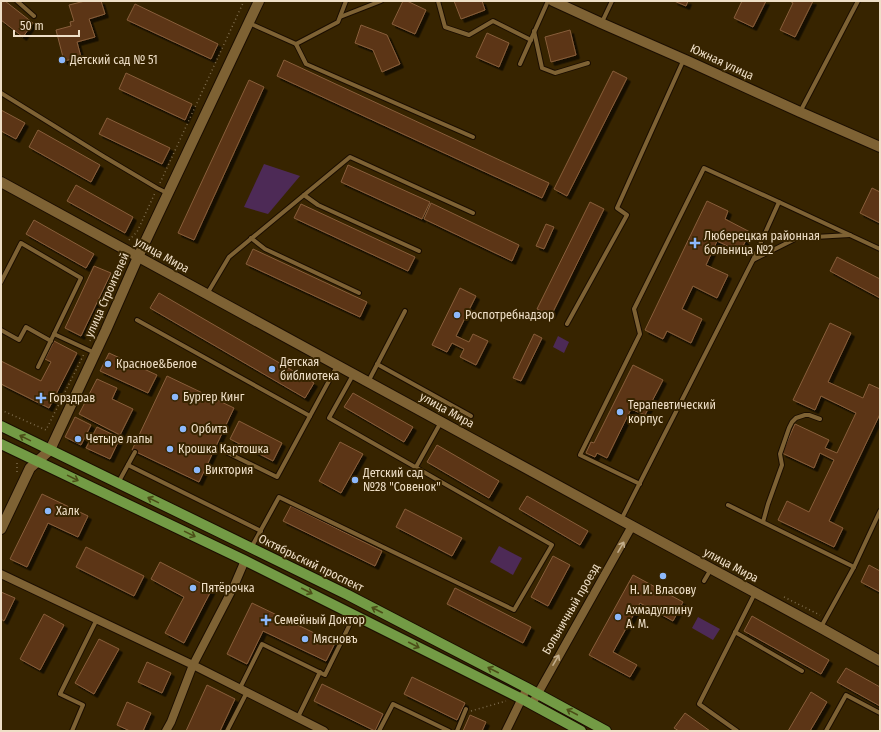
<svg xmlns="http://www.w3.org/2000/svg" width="881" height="732" font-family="'Fira Sans Condensed',sans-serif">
<defs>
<filter id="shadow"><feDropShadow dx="3.5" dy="3.5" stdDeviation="0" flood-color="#0009"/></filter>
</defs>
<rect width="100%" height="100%" fill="#372400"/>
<g fill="#4d2a56">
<polygon points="264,164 300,176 268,214 244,207"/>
<polygon points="558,336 569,342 564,353 553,347"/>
<polygon points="499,546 522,558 513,575 490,562"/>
<polygon points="698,617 720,629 713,640 692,628"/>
</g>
<g fill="#5c3512" stroke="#885e3c" filter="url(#shadow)">
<polygon points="1,1 5,1 33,23 23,37 1,20"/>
<polygon points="85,1 101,1 105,14 89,19 95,37 77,42 81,57 64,61 56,30 71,26 70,22 74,21 69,5"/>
<polygon points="403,1 407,1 426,10 415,34 392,24"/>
<polygon points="454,1 482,1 485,10 461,19"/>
<polygon points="674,1 688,1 686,6"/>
<polygon points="742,1 766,1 753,27 734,18"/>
<polygon points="790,1 813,1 795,37 780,30 793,3"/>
<polygon points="135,4 218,44 211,59 127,20"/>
<polygon points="361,25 387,35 400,64 382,72 373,50 355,43"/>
<polygon points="570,30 576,55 551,62 545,37"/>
<polygon points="487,33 509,43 499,67 476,57"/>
<polygon points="284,60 549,183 542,198 277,76"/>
<polygon points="613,71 627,78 567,196 554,189"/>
<polygon points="126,73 192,104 185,120 119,89"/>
<polygon points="249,80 264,87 194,240 178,233"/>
<polygon points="1,110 25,123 16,139 1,131"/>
<polygon points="107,118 170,148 162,164 99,134"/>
<polygon points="38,130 100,165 91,182 29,147"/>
<polygon points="348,165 430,202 422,219 341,182"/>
<polygon points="76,185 133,217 125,233 67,201"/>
<polygon points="872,188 880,192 880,223 860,213"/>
<polygon points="707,201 728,211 725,219 750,232 740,252 717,241 706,265 728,275 717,298 693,286 682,309 702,319 691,343 667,331 663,339 645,330"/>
<polygon points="590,202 604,209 551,316 537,309"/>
<polygon points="431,203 519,245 512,261 424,219"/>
<polygon points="301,204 415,257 408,271 294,218"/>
<polygon points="34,220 94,254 86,268 26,234"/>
<polygon points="546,224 554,227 544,249 536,246"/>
<polygon points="253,249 367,302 360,317 246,264"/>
<polygon points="837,257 880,279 880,298 830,271"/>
<polygon points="94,266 111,273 81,336 65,328"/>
<polygon points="460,288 476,296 456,336 469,342 473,334 488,341 476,365 460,357 464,349 452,343 447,352 432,345"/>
<polygon points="159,293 314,383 305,398 150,308"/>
<polygon points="830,323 851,333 828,382 863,398 869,384 880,389 880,414 829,521 843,528 834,547 778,520 787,501 809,512 834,460 820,453 814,468 782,453 795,424 829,440 825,448 837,453 856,413 821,396 815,410 793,400"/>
<polygon points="534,334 542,338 521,381 513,378"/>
<polygon points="54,341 77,353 49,408 1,384 1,361 41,381 51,362 45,359"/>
<polygon points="109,353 157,375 148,393 100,371"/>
<polygon points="633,365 663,380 645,415 631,409 607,458 597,453 595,457 586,453 591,442 594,443"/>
<polygon points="167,376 234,408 199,482 132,450"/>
<polygon points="97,379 117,388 112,399 133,409 120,435 79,414"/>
<polygon points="353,393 413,427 404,442 344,407"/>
<polygon points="75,417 91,425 81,445 65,437"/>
<polygon points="239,421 282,443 273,461 230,439"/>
<polygon points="97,427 120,438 110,459 86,448"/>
<polygon points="340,442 363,454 341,493 319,481"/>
<polygon points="437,445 499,481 489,498 427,462"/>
<polygon points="42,494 88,516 78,537 48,523 27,567 10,559"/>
<polygon points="527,496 588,531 580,545 519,509"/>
<polygon points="291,506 382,551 375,566 283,521"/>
<polygon points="405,509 462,538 452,556 396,527"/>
<polygon points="86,547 144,576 134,596 76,567"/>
<polygon points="553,556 570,565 548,606 531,597"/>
<polygon points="160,562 212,589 184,643 165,633 184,597 151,579"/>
<polygon points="869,565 880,571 880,592 861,582"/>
<polygon points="633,575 683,602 673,621 640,603 613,652 637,665 630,677 589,655"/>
<polygon points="455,588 531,627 523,643 447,604"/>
<polygon points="1,592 15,598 4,621 1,619"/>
<polygon points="252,603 335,643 326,661 263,631 247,664 227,654"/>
<polygon points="44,614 64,625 40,670 20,659"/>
<polygon points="752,616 829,660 821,674 744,631"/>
<polygon points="99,639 119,649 94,694 75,683"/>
<polygon points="147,662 171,673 162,693 138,682"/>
<polygon points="846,668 880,687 880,706 837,682"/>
<polygon points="412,677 465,703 457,720 404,694"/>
<polygon points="322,684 383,714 375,731 314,701"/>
<polygon points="207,685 235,699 220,731 186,731"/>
<polygon points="811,692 827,702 810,731 788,731"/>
<polygon points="127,702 151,713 143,731 130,731 117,725"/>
<polygon points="685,713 710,731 679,731 674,728"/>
<polygon points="470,715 486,722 482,731 463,731"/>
</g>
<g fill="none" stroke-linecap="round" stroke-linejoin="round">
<defs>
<g id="lane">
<polyline points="17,1 34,16"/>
<polyline points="438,1 445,27 469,35 493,21 531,40"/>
<polyline points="340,17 381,1"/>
<polyline points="602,22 612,1"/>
<polyline points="249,23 296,44 338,22 346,1"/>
<polyline points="534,31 542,68 555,73 588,63"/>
<polyline points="296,44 306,64 473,137"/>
<polyline points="520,64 548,1"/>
<polyline points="1,93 103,156 157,188 167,193"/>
<polyline points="800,112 858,1"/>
<polyline points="304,195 318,205 419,251"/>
<polyline points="251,238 265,249 359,293"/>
<polyline points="753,260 797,238 850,235"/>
<polyline points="1,282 21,243 81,278 54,334"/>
<polyline points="207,294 229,257 350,157 473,213"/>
<polyline points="137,320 310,416"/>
<polyline points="567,324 627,215 617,208 684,59"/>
<polyline points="1,330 19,340 26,327 51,341"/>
<polyline points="377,364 471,416"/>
<polyline points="38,367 54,334 95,353"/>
<polyline points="368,382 405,311"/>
<polyline points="226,452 277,477 337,366"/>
<polyline points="128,465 261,531"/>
<polyline points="416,467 441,422"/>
<polyline points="118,483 135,452"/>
<polyline points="640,484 580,455 640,334 634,309 704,168 779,202 880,249"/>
<polyline points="728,505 854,567"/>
<polyline points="621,520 753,260 779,202"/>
<polyline points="763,522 768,504 782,465 780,454 789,428 792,422 796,418 805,415 809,415 820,419"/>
<polyline points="251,548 279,497 514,610 552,545 329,418 353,375"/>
<polyline points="704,581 711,569"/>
<polyline points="821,627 854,567 880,511"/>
<polyline points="735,632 802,671"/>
<polyline points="240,688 262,644 325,675 352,620 354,615"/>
<polyline points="298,717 320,672"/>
<polyline points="72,731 83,705 60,694 97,619"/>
<polyline points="227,731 247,692"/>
<polyline points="379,731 393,704 449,731"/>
<polyline points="457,731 466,709"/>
<polyline points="737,731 699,704 755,593"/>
<polyline points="826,731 846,695 880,713"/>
</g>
<g id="street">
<polyline points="1,574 193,665 324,731"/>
<polyline points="532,704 632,526"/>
<polyline points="166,731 171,722 193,665 234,586 243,565 244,560"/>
<polyline points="506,731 527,688"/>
</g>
<g id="secondary">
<polyline points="553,1 601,23 690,62 800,112 880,147"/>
<polyline points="1,182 632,526 821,628 880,661"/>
<polyline points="1,529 30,468 50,450 106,330 138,257 259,1"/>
</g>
<g id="primary">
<polyline points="1,426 348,595 527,688 606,731"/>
<polyline points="1,444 244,560 526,701 581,731"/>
</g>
</defs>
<use href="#lane" stroke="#1b0e00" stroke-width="6"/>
<use href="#street" stroke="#1b0e00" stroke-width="10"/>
<use href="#secondary" stroke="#1b0e00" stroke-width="12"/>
<use href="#primary" stroke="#1b0e00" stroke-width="12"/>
<g stroke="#7d6b4b" stroke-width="1.5" stroke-dasharray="1 3" stroke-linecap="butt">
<polyline points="160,183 244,1"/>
<polyline points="129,240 137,232 155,193"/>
<polyline points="117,279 120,268 120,257"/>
<polyline points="90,341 115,285"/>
<polyline points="1,410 46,430 84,354"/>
<polyline points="17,472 17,462"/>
<polyline points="784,597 820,615"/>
<polyline points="471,711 506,701"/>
</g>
<use href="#lane" stroke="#7e6234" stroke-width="4"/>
<use href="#street" stroke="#7e6234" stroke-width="8"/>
<use href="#secondary" stroke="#7e6234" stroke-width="10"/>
<use href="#primary" stroke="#739b45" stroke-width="10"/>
</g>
<defs><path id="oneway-shaft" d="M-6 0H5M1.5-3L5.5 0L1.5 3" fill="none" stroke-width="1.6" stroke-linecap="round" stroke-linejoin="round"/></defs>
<g stroke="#4c4e18">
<use href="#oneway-shaft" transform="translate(25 438) rotate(-154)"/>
<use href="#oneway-shaft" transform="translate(73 478) rotate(26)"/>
<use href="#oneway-shaft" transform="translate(153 500) rotate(-154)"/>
<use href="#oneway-shaft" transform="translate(190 534) rotate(26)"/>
<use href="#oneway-shaft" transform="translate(307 591) rotate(27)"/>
<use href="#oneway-shaft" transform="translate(377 610) rotate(-153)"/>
<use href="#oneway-shaft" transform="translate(414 645) rotate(27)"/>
<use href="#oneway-shaft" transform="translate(493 670) rotate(-153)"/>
<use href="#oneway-shaft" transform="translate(572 712) rotate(-152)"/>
</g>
<g stroke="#c2ad8c">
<use href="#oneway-shaft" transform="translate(621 547) rotate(-60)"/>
<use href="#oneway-shaft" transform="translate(556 660) rotate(-60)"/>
</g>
<g fill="#8db9fc" stroke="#372400" stroke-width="1.5">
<circle cx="62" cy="60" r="4"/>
<path d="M693 237h4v4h4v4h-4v4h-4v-4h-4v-4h4z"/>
<circle cx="457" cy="315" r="4"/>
<circle cx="108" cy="364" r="4"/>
<circle cx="272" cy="369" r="4"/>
<circle cx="175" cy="397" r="4"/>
<path d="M39 392h4v4h4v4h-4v4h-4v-4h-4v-4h4z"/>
<circle cx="620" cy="412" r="4"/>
<circle cx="183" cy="429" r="4"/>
<circle cx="78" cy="439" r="4"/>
<circle cx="170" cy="449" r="4"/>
<circle cx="197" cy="470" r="4"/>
<circle cx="355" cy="480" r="4"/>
<circle cx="48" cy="511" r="4"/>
<circle cx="663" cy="576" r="4"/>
<circle cx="193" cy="588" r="4"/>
<circle cx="618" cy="617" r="4"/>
<path d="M264 614h4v4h4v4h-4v4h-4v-4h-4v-4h4z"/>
<circle cx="305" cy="639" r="4"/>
</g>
<g text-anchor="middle" stroke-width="4" stroke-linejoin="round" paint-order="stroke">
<g font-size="12" fill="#efdfc7" stroke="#372400" text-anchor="start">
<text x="70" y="64">Детский сад № 51</text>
<text x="704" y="240">Люберецкая районная<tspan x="704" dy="14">больница №2</tspan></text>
<text x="465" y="319">Роспотребнадзор</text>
<text x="280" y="366">Детская<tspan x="280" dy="14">библиотека</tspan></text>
<text x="116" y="368">Красное&amp;Белое</text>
<text x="183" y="401">Бургер Кинг</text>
<text x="49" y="402">Горздрав</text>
<text x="628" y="409">Терапевтический<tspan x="628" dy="14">корпус</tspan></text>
<text x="191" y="433">Орбита</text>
<text x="86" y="443">Четыре лапы</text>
<text x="178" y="453">Крошка Картошка</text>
<text x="205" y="474">Виктория</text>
<text x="363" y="477">Детский сад<tspan x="363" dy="14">№28 "Совенок"</tspan></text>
<text x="56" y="515">Халк</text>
<text x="201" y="592">Пятёрочка</text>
<text x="663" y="594" text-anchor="middle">Н. И. Власову</text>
<text x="626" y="614">Ахмадуллину<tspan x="626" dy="14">А. М.</tspan></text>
<text x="274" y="624">Семейный Доктор</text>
<text x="313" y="643">Мясновъ</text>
</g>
<g font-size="12" fill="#efdfc7" stroke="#372400">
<text transform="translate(722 62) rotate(25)" y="4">Южная улица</text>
<text transform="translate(162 255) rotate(29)" y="4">улица Мира</text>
<text transform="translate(107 295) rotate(-66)" y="4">улица Строителей</text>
<text transform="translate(447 410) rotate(29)" y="4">улица Мира</text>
<text transform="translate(311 563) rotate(26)" y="4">Октябрьский проспект</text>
<text transform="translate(731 565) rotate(28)" y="4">улица Мира</text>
<text transform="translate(571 609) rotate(-60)" y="4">Больничный проезд</text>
</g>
</g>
<rect width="881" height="732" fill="none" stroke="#efdfc7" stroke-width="4"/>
<path d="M14 30v6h65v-6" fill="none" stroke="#efdfc7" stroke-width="2"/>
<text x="20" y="30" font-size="12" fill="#efdfc7" stroke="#372400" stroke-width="3" paint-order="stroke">50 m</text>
</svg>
